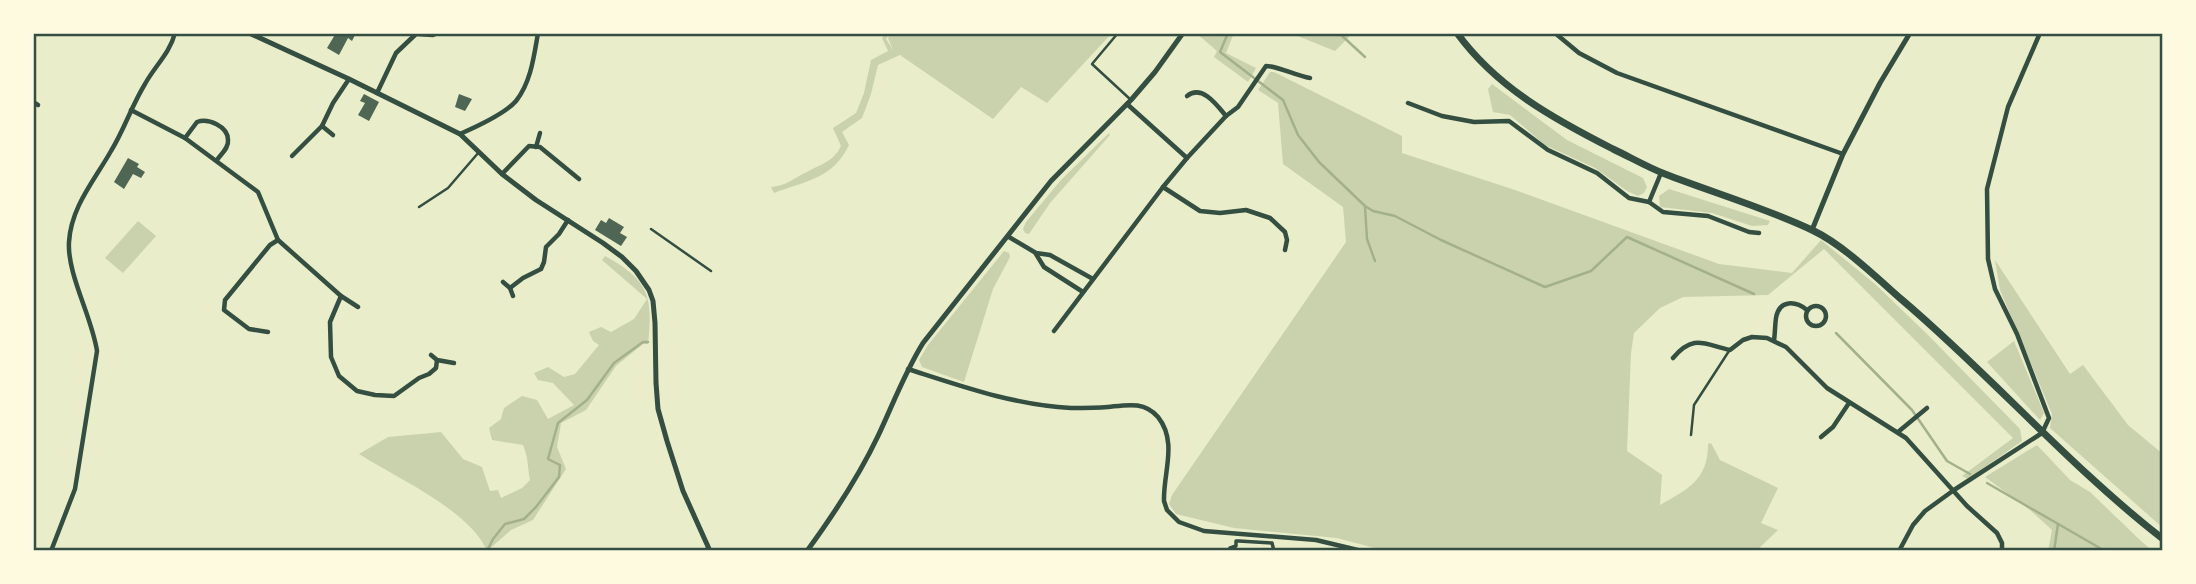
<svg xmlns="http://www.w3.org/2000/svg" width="2196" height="584" font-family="'Libre Baskerville',serif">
<rect width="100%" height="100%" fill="#e9edc9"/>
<g fill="#cad2ad">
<path d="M885,33H890L886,39L893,50L888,38L891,33H1112L1047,103L1021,87L993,119L900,55L878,65L871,94L862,118L842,132L849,145C833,179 805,181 774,193L771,187C786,186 794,178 807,172C821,164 833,162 841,146L833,128L856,113L864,93L871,60L888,51L882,38Z"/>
<polygon points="1196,33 1234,33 1226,53 1256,68 1248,82 1214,57 1217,51"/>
<polygon points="1290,33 1352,33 1352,34 1335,51"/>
<path d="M1270,72H1274L1402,136V153L1515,190L1719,264L1792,273L1821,240L1875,284L1928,335L2020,429L2022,441L1968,479L1962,476L2013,438L1824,249L1768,295L1683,297L1660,308L1634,333L1631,353L1627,451L1662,475L1660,505C1688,489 1708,480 1708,444L1711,443L1720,460L1778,488L1761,523L1778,530L1756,551H1386L1337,538L1234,528L1176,514L1169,504L1172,495L1346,242L1343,207L1283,164L1278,103L1258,90Z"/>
<polygon points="1492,84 1567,140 1643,178 1647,187 1644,193 1638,196 1627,191 1595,168 1545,145 1510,115 1493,112 1488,89"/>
<polygon points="1109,133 1110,135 1050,203 1029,234 1025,233 1023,229 1026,222 1061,180"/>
<polygon points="1669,189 1770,221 1768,225 1752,226 1712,213 1660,207 1659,196"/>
<polygon points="138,221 156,236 123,273 105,258"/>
<polygon points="1004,251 1009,253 1010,257 993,289 964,382 922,367 919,360 928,345"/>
<path d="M605,256C649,280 653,296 648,344H643L616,366L586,410L561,423L557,447L566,469L533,520L511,530L487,551C471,511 395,477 359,454L388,437L441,432L463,459L482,467L490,491L498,490L501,498L522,488L530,480C527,465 529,460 523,445L492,440L489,428L501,419L504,408L522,396L537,400L548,419L574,405L553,383L538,380L534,373L548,367L564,377L575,374L599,345L593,341L589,332L601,327L611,332L634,319L647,299L602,260Z"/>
<polygon points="1995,260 2070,374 2083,365 2128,425 2163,454 2163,528 2050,428 2052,414 2000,290"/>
<polygon points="2014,341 2044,413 2040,420 1987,362"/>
<polygon points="2037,445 2070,480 2090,492 2141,541 2153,551 2048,551 2052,530 2030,510 1985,477"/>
</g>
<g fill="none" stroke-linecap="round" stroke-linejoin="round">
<g stroke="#a3b18a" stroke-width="2.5">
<polyline points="1228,33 1220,52 1283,100 1298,135 1319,162 1365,206 1373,211 1395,216 1441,240 1545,287 1591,271 1627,237 1754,294"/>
<polyline points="1339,33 1365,57"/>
<polyline points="1365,207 1367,239 1375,261"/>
<polyline points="1836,333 1912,410 1947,461 1970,474"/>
<polyline points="1987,483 2105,551"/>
<polyline points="487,551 493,539 505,524 524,519 536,507 559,477 560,465 548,459 558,423 587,400 614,363 643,342 648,342"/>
<polyline points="2054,551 2058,524"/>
</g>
</g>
<g fill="#4f6655">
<polygon points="336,33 356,33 352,41 348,38 339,55 327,48"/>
<polygon points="364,94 379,102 369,121 358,115 365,103 360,101"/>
<polygon points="459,94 472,99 465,111 455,107"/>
<polygon points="128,158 139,164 137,167 145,172 141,178 133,174 124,189 114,182"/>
<polygon points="609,218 624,227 620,233 627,237 621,246 595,230 601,220 606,223"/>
</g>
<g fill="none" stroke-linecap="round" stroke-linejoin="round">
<g stroke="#344e41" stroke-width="2.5">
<polyline points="1118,33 1092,64 1131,100"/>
<polyline points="419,207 448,188 479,152"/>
<polyline points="651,229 711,271"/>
<polyline points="1691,435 1694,405 1729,351"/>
</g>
<polyline stroke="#344e41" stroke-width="3.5" points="1228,551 1230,548 1236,546 1236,541 1239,541 1272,543 1274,551"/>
<g stroke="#344e41" stroke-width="4.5">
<polyline points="1555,33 1579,53 1617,73 1843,154"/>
<polyline points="417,34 433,35 438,33"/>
<polyline points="377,93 396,53 417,33"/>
<path d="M1187,96C1202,84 1217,105 1226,116"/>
<polyline points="33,102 38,105"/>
<polyline points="1408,103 1442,116 1474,122 1509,121 1548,150 1597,173 1629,198 1649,202 1663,212 1708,216 1749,232 1759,233"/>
<polyline points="131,110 185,138 258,192 278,240 341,296 358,307"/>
<polyline points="322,126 333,135"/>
<path d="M460,134C476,127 505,114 516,101C531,82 534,56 538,33"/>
<path d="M185,138L197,122C208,118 228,126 228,140C229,148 221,154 217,160"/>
<polyline points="536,147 540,133"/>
<polyline points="292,156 322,126 333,103 349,79"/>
<path d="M1187,158L1226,116L1238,107L1266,66C1278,66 1296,76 1310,78"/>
<polyline points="502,174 529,146 540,147 579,179"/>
<polyline points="1163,187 1200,211 1220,213 1246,210 1270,218 1285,232 1287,240 1285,250"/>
<polyline points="1649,202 1661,173"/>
<polyline points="1009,237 1036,253 1050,255 1093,279"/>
<polyline points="1036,254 1044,267 1083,292"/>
<polyline points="503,282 510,288 513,296"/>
<polyline points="510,288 523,278 541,269 544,262 546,247 559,234 568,220"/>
<polyline points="341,296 330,322 331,357 339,376 357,391 375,395 394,396 419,378 429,374 436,368 437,360"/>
<circle cx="1816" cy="316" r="10"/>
<polyline points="1054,331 1163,187 1187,158 1127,104"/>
<polyline points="268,332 249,329 224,310 225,300 270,245 278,240"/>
<path d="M1774,341C1775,333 1775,325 1776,318C1779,299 1796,301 1807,310"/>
<polyline points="431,355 437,360 454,363"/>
<path d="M1673,358C1694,333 1705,345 1730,350L1743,340L1752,337L1767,338L1786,347L1827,388L1906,438L1967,506L1997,533L2002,543V551"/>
<path d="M908,369C961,386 1014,405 1071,408C1083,408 1096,408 1108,407C1127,405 1144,401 1158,417C1178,442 1163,473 1164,501L1167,510L1179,522L1204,531L1316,540L1362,551"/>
<polyline points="1898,432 1927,408"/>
<polyline points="1821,437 1833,427 1849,403"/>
<path d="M51,551L75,489L97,351C92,317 67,274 69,242C71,207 94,181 111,151C124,130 132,105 145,84C154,67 170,53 175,33"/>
<polyline points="1899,551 1913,525 1925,511 1954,490 2042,433 2049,418 2017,334 1995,289 1988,259 1987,189 2008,107 2040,33"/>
</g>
<g stroke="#344e41" stroke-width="5">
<polyline points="249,33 349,79 460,134 502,174 536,200 603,243 622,257 636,271 649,290 653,301 655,323 656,383 658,409 667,441 683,491 710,551"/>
<polyline points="1812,230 1843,154 1880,83 1910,33"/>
<path d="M807,551C834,514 859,476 878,436C893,404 905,372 923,343L1051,181L1131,100L1155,72L1183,33"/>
</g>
<path stroke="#344e41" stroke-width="7" d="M1457,33C1497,88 1554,119 1613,149C1630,157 1647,167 1665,174C1714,193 1766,208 1814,231C1843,245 1876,277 1901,299C1992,376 2069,466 2163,539"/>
</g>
<rect width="2196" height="584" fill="none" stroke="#fefae0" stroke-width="70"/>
<rect x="35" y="35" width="2126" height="514" fill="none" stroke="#344e41" stroke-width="2.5"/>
</svg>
